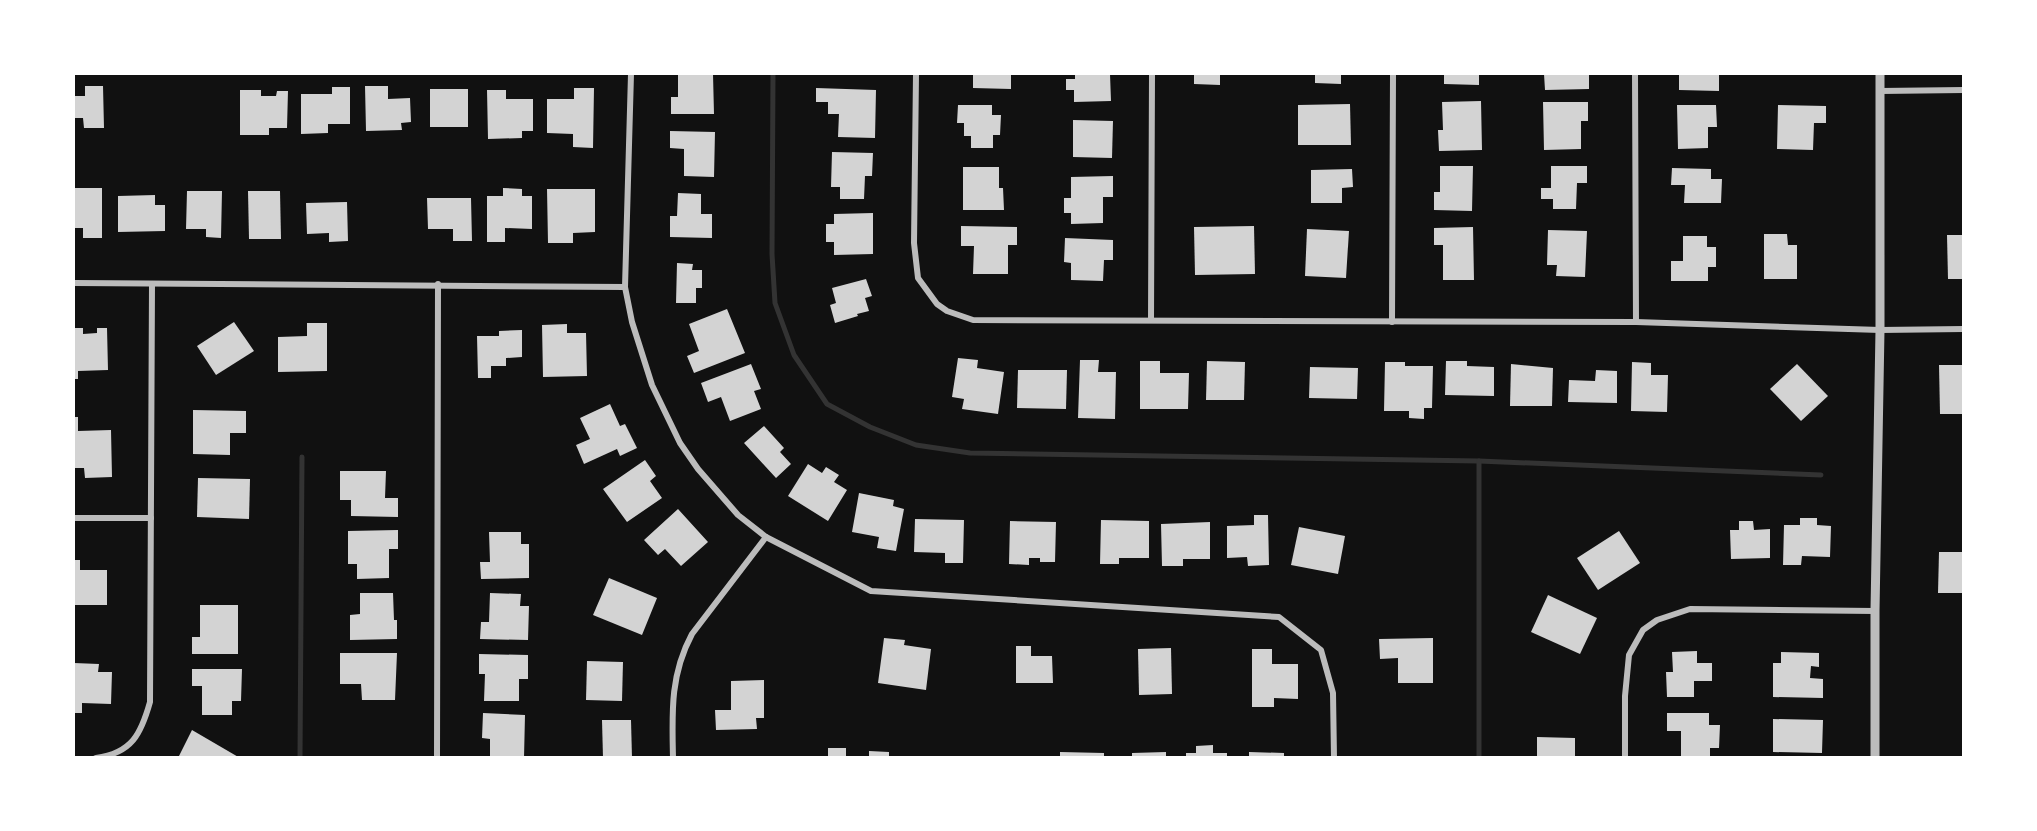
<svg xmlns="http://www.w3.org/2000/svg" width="2037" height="831" font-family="'Space Grotesk',sans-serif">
<rect width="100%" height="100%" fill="#111"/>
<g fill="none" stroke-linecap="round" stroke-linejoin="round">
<g stroke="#333" stroke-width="5">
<polyline points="773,74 772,254 775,303 794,355 827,404 870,427 916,445 970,453 1479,461 1821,475"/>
<polyline points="300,758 302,457"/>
<polyline points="1479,758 1479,461"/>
</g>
</g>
<g fill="#d3d3d3">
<polygon points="678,74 713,74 714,114 671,114 671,97 678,97"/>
<polygon points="973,74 1011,74 1011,89 973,88"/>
<polygon points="1075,74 1110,74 1111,101 1074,102 1074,90 1066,90 1066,79 1075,79"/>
<polygon points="1194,74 1220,74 1220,85 1194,84"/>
<polygon points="1315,74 1341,74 1341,84 1315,83"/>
<polygon points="1444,74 1479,74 1479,85 1444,84"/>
<polygon points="1544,74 1589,74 1589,89 1545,90"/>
<polygon points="1679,74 1719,74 1719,91 1679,90"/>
<polygon points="85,86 103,86 104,128 84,128 83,118 74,118 74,96 85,96"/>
<polygon points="365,86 388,86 388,99 410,98 411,122 401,123 402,130 366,131"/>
<polygon points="332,87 350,87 350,124 328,124 328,133 301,134 301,94 332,94"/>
<polygon points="574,88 594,88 593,148 573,147 573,134 547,133 547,99 574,99"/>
<polygon points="816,88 876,90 875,138 838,137 839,114 828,114 828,102 816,102"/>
<rect x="430" y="89" width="38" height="38"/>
<polygon points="240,90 261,90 261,96 276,96 277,91 288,91 287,128 269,128 269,135 240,135"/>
<polygon points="487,90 506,90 506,99 533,99 533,131 522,131 522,138 488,139"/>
<polygon points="1481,101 1482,150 1439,151 1438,130 1443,130 1442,102"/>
<polygon points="1543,102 1588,102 1588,121 1581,121 1581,149 1544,150"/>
<polygon points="1350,104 1351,145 1298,145 1298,105"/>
<polygon points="958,105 992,105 992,115 1001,115 1000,135 993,135 993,148 971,148 971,136 964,136 964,123 957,123"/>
<polygon points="1677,105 1716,105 1717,127 1708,127 1708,148 1678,149"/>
<polygon points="1778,105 1826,106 1826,123 1814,123 1813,150 1777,149"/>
<polygon points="1073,120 1113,121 1112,158 1073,157"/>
<polygon points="670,131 715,132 714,177 684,176 684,149 670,148"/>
<polygon points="832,152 873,153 872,176 865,176 864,199 840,199 840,187 831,187"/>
<polygon points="1440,166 1473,166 1472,211 1434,210 1434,192 1440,192"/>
<polygon points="1551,166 1587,166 1587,183 1577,183 1576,209 1553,209 1553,199 1541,199 1541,188 1551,188"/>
<polygon points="963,167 999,167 999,188 1003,188 1004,210 963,210"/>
<polygon points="1672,168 1711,169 1711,179 1722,179 1721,203 1684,203 1685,185 1671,185"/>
<polygon points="1352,169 1353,187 1342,188 1342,203 1311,203 1311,170"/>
<polygon points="1113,176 1113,197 1103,197 1103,223 1071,224 1071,213 1064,213 1064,198 1071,198 1071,177"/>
<polygon points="74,188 102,188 102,238 83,238 83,228 74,228"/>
<polygon points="503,188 522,189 522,196 532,196 532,229 505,228 505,242 487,242 487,196 503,196"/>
<polygon points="547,189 595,189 595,232 573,233 573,243 548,243"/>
<polygon points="187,191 222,191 221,238 206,237 206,229 186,229"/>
<polygon points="248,191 280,191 281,239 249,239"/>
<polygon points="678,193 701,194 701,214 712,214 712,238 670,237 670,216 677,216"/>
<polygon points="155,195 155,205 165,205 165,231 118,232 118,196"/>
<polygon points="427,198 471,198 472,241 453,241 453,229 428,229"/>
<polygon points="347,202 348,241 329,242 329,233 307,234 306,203"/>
<polygon points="873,213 873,254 834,255 834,242 826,242 826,224 834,224 834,214"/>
<polygon points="961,226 1017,227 1017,245 1008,245 1008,274 973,274 974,246 961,246"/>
<polygon points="1254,226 1255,274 1195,275 1194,227"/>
<polygon points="1473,227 1474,280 1443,280 1443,245 1434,245 1434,228"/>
<polygon points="1307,229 1349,231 1346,278 1305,276"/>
<polygon points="1548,230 1587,231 1585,277 1556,276 1557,265 1547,265"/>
<polygon points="1764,234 1787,234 1788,245 1797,245 1797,279 1764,279"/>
<polygon points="1947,235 1964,235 1964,279 1948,279"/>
<polygon points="1683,236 1707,236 1707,247 1716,247 1716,267 1708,267 1708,281 1671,281 1671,261 1683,261"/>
<polygon points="1065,238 1113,240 1113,260 1104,260 1103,281 1071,280 1071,263 1064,262"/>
<polygon points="677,263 693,264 692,270 702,270 702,288 696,288 696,303 676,303"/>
<polygon points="866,279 872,296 865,298 869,311 857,314 858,316 835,323 830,305 836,303 832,288"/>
<polygon points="727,309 745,353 694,373 687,356 699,351 689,324"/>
<polygon points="234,322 254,351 216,375 197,346"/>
<polygon points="307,323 327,323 327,371 278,372 278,337 307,336"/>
<polygon points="567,324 567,333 586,333 587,376 543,377 542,325"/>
<polygon points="74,328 83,328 83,334 97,333 97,328 107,328 108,370 78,371 78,379 74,379"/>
<polygon points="522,330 522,357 506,358 506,366 491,366 491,378 478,378 477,336 499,336 499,331"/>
<polygon points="958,358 978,360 977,368 1004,372 998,414 962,409 964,399 952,397"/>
<polygon points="1080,360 1099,360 1098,372 1116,372 1115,419 1078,418"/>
<polygon points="1140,361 1160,361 1160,373 1189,373 1188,409 1140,409"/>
<polygon points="1207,361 1245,362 1244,400 1206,400"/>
<polygon points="1446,361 1467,361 1467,366 1494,367 1494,396 1445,395"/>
<polygon points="1385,362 1405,362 1405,366 1433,366 1432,408 1424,408 1424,419 1409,418 1409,411 1384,411"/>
<polygon points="1632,362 1651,363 1651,375 1668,375 1667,412 1631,411"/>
<polygon points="751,364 761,389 754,391 761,409 730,421 721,397 708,402 701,383"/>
<polygon points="1511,364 1553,368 1552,406 1510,406"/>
<polygon points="1797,364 1828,396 1801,421 1770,389"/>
<polygon points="1939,365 1964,365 1964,414 1940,414"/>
<polygon points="1310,367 1358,368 1357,399 1309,398"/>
<polygon points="1018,370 1067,370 1066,409 1017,408"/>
<polygon points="1596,370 1617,371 1617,403 1568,402 1569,380 1595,381"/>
<polygon points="610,404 620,426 625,424 637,448 620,456 617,449 584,464 576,445 590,439 580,418"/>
<polygon points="193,410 246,411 246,433 230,433 230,455 193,454"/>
<polygon points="74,417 78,417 78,431 111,430 112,477 85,478 84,468 74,468"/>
<polygon points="764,426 784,448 780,452 791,464 776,478 744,443"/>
<polygon points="645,460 656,476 650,481 662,498 627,522 603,489"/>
<polygon points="808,464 822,473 826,467 839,475 834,482 847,490 828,521 788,496"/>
<polygon points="340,471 386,471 385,498 398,498 398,517 351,516 351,500 340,500"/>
<polygon points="198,478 250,479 249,519 197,517"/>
<polygon points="859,493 894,500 893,506 904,509 896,551 877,548 879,537 852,532"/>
<polygon points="678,509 708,542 681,566 665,549 658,555 644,540"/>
<polygon points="1254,515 1268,515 1269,565 1248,566 1247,557 1227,558 1227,526 1254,525"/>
<polygon points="1800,518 1817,518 1817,525 1831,526 1830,557 1802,556 1801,565 1783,565 1784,525 1800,525"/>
<polygon points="915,519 964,520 963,563 945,563 945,553 914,552"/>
<polygon points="1101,520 1149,521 1149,558 1119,558 1119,564 1100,564"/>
<polygon points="1010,521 1056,522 1055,562 1040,562 1040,558 1029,558 1029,565 1009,564"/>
<polygon points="1739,521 1753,521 1754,530 1770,529 1770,558 1731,559 1730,530 1739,530"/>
<polygon points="1210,522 1210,559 1183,559 1183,566 1162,566 1161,524"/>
<polygon points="1299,527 1345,536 1338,574 1291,565"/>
<polygon points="398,530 398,549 389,549 389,578 357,579 357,564 348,564 348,531"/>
<polygon points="1619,531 1640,563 1598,590 1577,558"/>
<polygon points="489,532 521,532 521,544 529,544 529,578 481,579 480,562 490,562"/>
<polygon points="1939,552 1964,552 1964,593 1938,593"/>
<polygon points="74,560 80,560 80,570 107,570 107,605 74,605"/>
<polygon points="609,578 657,598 642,635 593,615"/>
<polygon points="360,593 393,593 394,620 397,620 397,639 350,640 350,615 360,614"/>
<polygon points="490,593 521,594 520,606 529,606 528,640 480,639 481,622 489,622"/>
<polygon points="1548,595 1597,618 1580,654 1531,632"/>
<polygon points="200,605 238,605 238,654 192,654 192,637 200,637"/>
<polygon points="884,638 905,640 904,645 931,649 926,690 878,683"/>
<polygon points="1433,638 1433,683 1398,683 1398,658 1380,659 1379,639"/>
<polygon points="1016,646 1031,646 1031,656 1052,656 1053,683 1016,683"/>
<polygon points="1171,648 1172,694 1139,695 1138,649"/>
<polygon points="1252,649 1272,649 1272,664 1298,664 1298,699 1274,698 1274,707 1252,707"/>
<polygon points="1697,651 1697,663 1712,663 1712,681 1694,681 1694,697 1667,697 1666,672 1673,672 1672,652"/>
<polygon points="1781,652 1819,653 1819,667 1811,666 1810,678 1823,679 1823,698 1773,697 1773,663 1781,663"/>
<polygon points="340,653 397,653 395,700 362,700 361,684 340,684"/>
<polygon points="479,654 528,655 528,679 519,679 519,701 484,701 485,674 479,674"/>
<polygon points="587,661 623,662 622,701 586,700"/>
<polygon points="74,663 99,664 98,672 112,672 111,704 82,703 82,713 74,713"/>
<polygon points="192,669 242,669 241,701 232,701 232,715 202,715 202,686 192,686"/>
<polygon points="764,680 764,718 756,718 757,729 716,730 715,710 731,710 731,681"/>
<polygon points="483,713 525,715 524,758 490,758 490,739 482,738"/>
<polygon points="1667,713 1709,713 1709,725 1720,725 1719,748 1710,748 1710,758 1681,757 1681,731 1667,731"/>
<polygon points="1773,719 1823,720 1822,753 1773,752"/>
<polygon points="602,720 631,720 632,758 603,758"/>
<polygon points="192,730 240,758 178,758"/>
<polygon points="1537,737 1575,738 1575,758 1537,758"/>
<polygon points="1213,745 1213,753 1227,753 1227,758 1186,758 1186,753 1196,753 1196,746"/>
<rect x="828" y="748" width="18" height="10"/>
<polygon points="869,751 889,752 889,758 869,758"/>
<polygon points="1060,752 1104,753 1104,758 1060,758"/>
<polygon points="1166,752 1166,758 1132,758 1132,753"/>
<polygon points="1249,752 1284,753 1284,758 1249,758"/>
</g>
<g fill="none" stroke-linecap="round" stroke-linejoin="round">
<g stroke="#bcbcbc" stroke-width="6">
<polyline points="631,74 625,287 632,322 652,385 680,443 698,469 738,515 766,537 871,591 1279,617 1321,650 1333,693 1334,758"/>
<polyline points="916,74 914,243 918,278 937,304 947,311 973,320 1636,322 1880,330 1964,329"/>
<polyline points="1635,74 1636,322"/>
<polyline points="1880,91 1964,90"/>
<polyline points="74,283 625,287"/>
<polyline points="1151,320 1152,74"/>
<polyline points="1392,322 1393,74"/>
<polyline points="74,518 151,518"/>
<path d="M96,758C132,753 141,734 150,702L152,284"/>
<polyline points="437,758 438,284"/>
<path d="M673,758C672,713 670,675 692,634L766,537"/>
<polyline points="1625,758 1625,696 1629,655 1643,630 1657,620 1690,609 1875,611"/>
</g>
<polyline stroke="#bcbcbc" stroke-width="9" points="1875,758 1875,611 1880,330 1880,74"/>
</g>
<rect width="2037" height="831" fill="none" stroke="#ffffff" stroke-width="150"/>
</svg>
